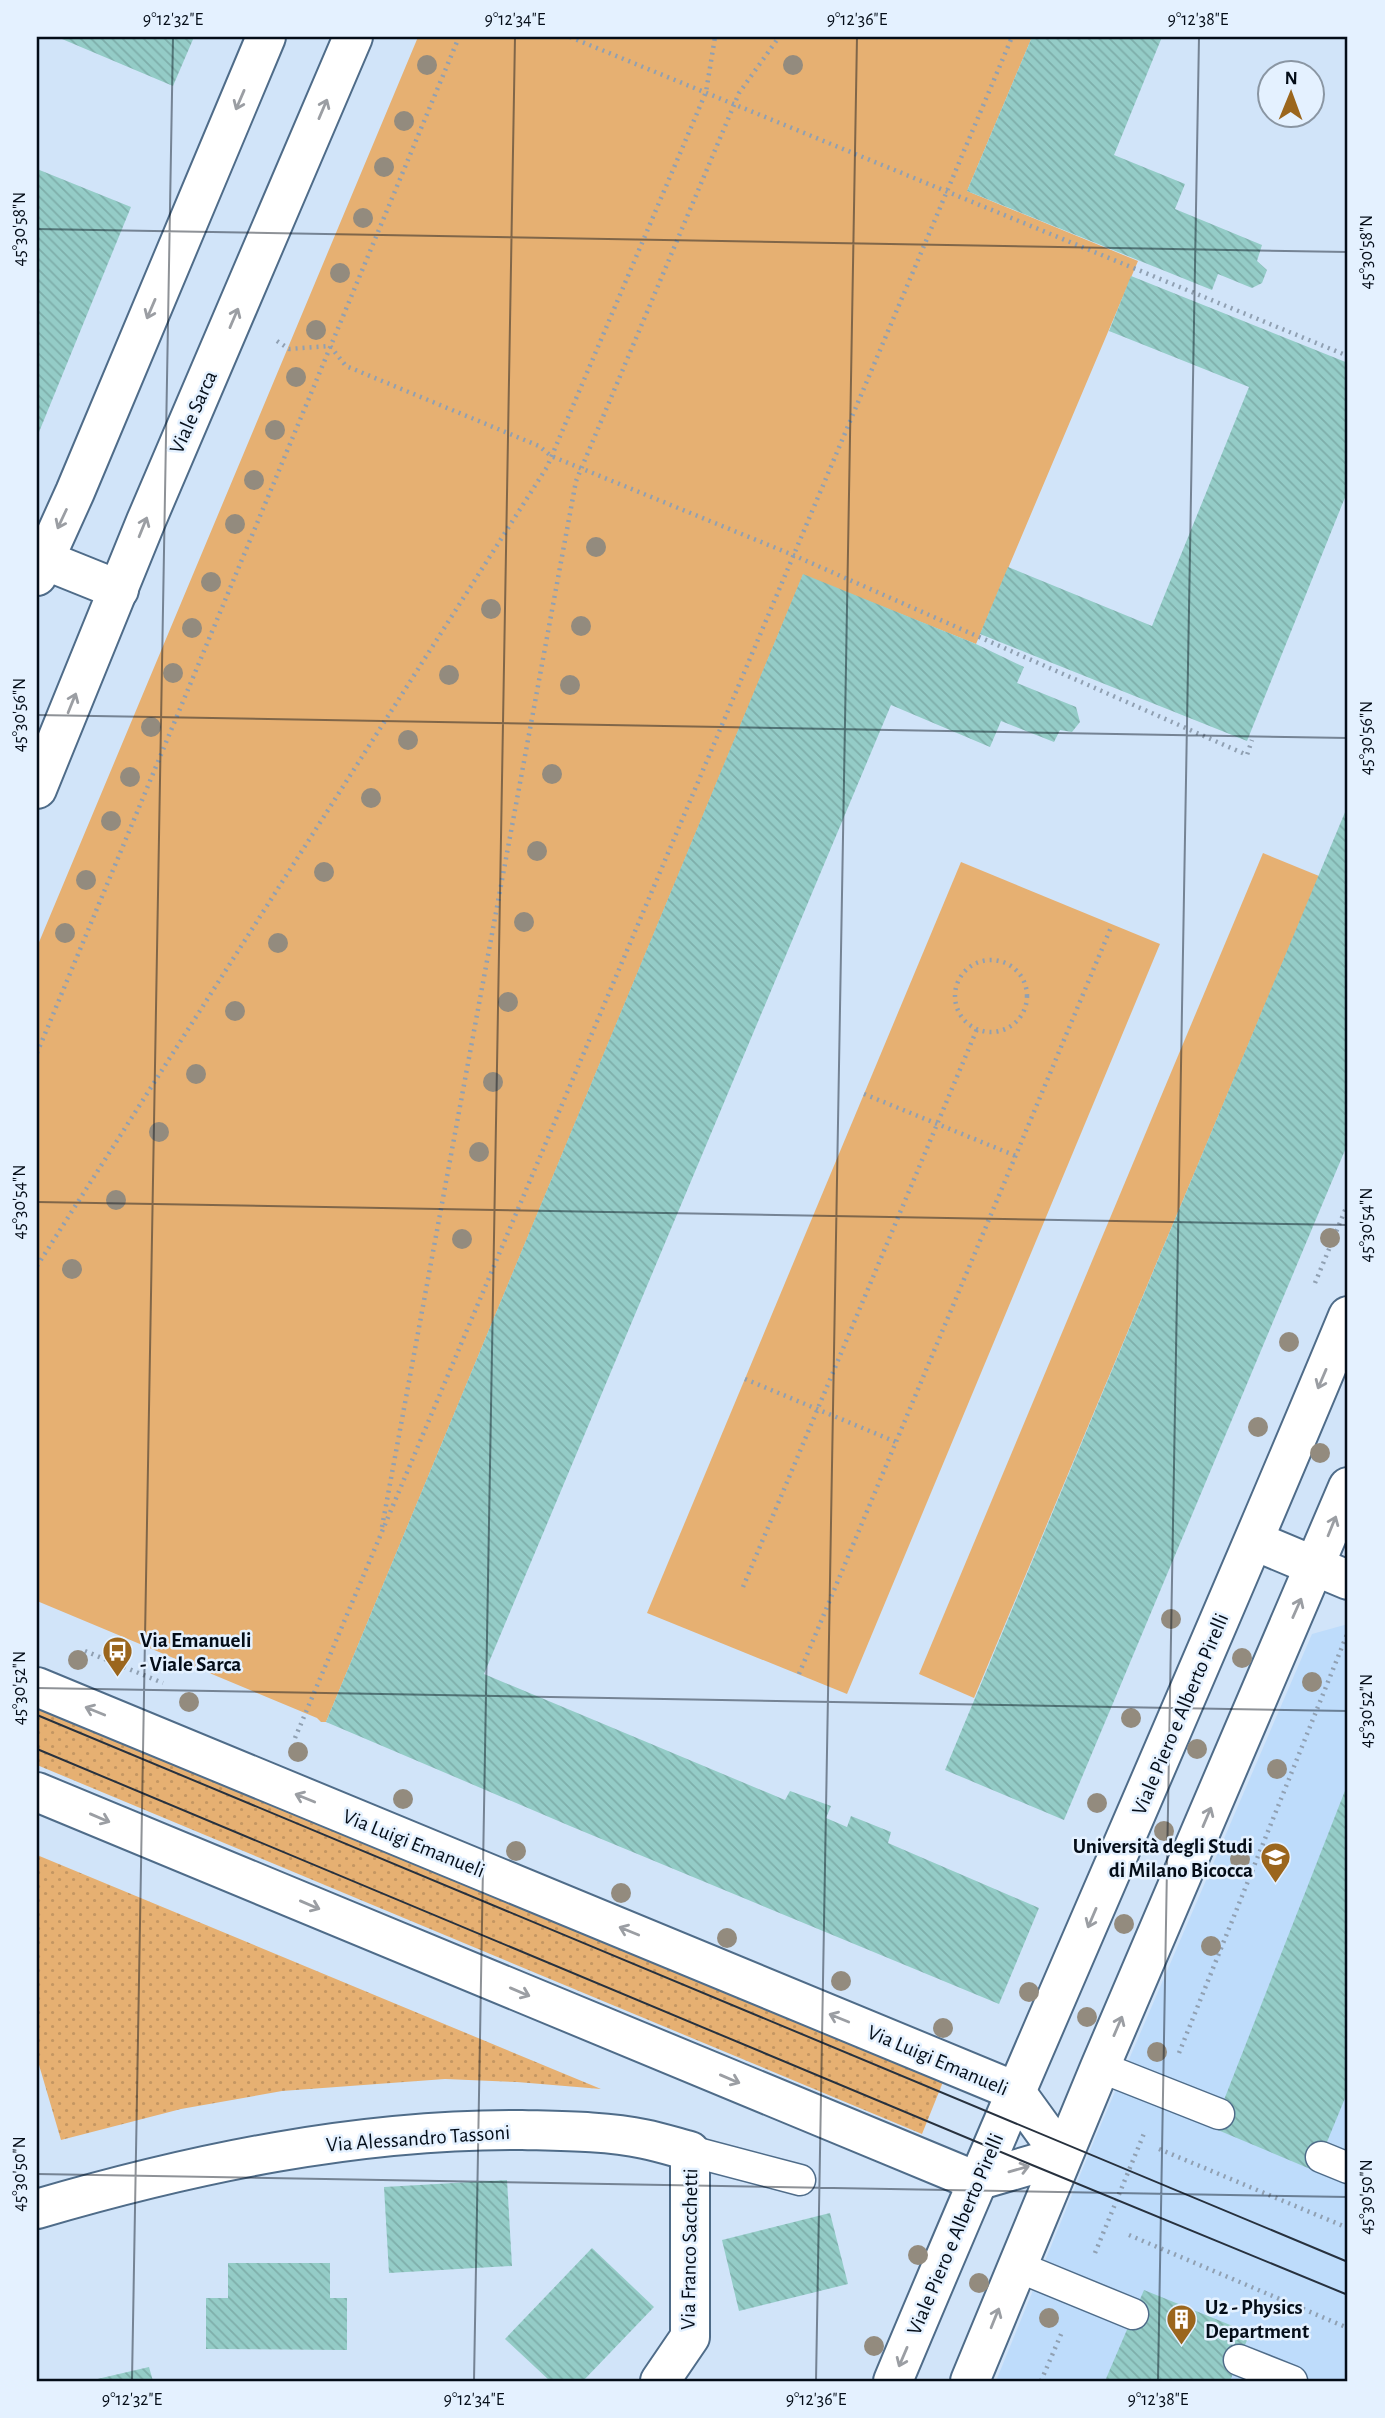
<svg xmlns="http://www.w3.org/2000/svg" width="1385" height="2418" font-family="'Alegreya Sans',sans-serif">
<defs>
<pattern id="grass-dots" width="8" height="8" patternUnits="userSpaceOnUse" patternTransform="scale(1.75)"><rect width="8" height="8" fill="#e6b072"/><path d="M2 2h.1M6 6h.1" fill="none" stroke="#c49662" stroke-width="1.8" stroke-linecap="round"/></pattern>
<pattern id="building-back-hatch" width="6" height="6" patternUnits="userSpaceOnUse" patternTransform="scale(1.75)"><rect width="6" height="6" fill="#94ccc7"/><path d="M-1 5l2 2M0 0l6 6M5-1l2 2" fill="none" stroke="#7eaeaa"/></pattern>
</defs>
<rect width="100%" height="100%" fill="#d1e4f9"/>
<polygon fill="#bedcfb" points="1348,1624 1348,2381 996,2381 1096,2136 1312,1634"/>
<g fill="url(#grass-dots)">
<polygon points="37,1699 945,2077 922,2134 37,1765"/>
<polygon points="37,1855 601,2089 517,2082 445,2079 282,2091 181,2109 61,2140 37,2058"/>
</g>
<g fill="#e6b072">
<polygon points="418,37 1032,37 967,191 1138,261 976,644 803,575 326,1722 321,1722 317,1718 37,1601 37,947"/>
<polygon points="1263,853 1319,876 974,1698 919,1674"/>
<polygon points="961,862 1160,944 847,1694 647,1613"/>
</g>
<g fill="url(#building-back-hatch)">
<polygon points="63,37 194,37 173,86 62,39"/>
<polygon points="1032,37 1162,37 1114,155 1185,184 1175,209 1262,245 1257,261 1267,270 1262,283 1252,288 1218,274 1212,290 967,191"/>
<polygon points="37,169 131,207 37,437"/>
<polygon points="1131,276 1348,363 1348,490 1247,741 980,634 1008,567 1152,626 1249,387 1109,331"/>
<polygon points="803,574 976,644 1024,667 1017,683 1076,707 1080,722 1072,732 1060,730 1054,742 1001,721 990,747 891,705 484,1674 785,1800 790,1791 831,1806 826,1818 847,1827 851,1816 891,1832 888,1843 1039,1908 999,2004 570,1826 326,1722"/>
<polygon points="1348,805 1348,1143 1064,1820 945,1770"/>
<polygon points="1348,1783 1348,2091 1315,2171 1213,2128"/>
<polygon points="507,2180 512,2266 389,2273 384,2187"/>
<polygon points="830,2213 848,2284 739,2311 722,2240"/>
<polygon points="592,2248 654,2307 583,2381 550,2381 505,2339"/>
<polygon points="228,2263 330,2263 330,2298 347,2298 347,2350 206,2349 206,2298 228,2298"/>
<polygon points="1144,2290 1250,2333 1230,2381 1105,2381"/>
<polygon points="149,2367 153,2381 93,2381 93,2380"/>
</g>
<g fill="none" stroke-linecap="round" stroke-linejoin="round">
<defs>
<g id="lane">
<polyline points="1100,2067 1219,2114"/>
<polyline points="690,2151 800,2180"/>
<polyline points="1321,2157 1348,2168"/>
<polyline points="1016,2266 1133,2314"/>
<polyline points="1239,2360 1292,2381"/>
</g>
<g id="street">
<polyline points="37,557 119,590"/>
<polyline points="1255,1541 1348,1580"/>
<polyline points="37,1687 1015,2091 1062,2156"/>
<polyline points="37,1792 976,2181 1062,2156"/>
<path d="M37,2209C194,2163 358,2129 522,2130C560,2131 607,2131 644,2139C659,2142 675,2147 690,2151V2337L660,2381"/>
<path d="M893,2381C1042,2025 1200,1673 1348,1316"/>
<polyline points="970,2381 1100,2067 1348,1487"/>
</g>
<g id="secondary">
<polyline points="37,576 75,492 266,37"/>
<polyline points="37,789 146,521 353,37"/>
</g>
</defs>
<use href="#lane" stroke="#4f6c89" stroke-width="33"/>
<use href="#street" stroke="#4f6c89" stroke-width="42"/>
<use href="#secondary" stroke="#4f6c89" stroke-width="42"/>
<g stroke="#90a0b2" stroke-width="4.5" stroke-dasharray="2 5" stroke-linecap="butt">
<polyline points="570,37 1348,356"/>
<polyline points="277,341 289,349 330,346 346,366 539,446 551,456 793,555 1247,755 1252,740"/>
<circle cx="991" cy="996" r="36"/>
<polyline points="37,1053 459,37"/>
<polyline points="864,1094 1016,1156"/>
<polyline points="37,1266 547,467 706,92 715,37"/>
<polyline points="1315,1283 1348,1203"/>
<polyline points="745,1379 896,1442"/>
<polyline points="382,1527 576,481 739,93 779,37"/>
<polyline points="743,1587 977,1029"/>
<polyline points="85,1651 163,1683"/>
<polyline points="799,1674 1112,925"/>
<polyline points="295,1738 1012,37"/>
<polyline points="1179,2053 1348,1632"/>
<polyline points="1159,2149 1348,2228"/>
<polyline points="1129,2235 1348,2328"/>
<polyline points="1095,2253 1145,2131"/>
<polyline points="1041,2381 1062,2332"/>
</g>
<use href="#lane" stroke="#fff" stroke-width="30"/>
<use href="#street" stroke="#fff" stroke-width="38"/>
<use href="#secondary" stroke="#fff" stroke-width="38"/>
<g stroke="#27313e" stroke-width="2">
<polyline points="37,1715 1348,2262"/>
<polyline points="37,1749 1032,2165 1348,2295"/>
</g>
</g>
<g fill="#938b7e">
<circle cx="427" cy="65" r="10"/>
<circle cx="793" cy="65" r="10"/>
<circle cx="404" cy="121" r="10"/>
<circle cx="384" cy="167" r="10"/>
<circle cx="363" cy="218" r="10"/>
<circle cx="340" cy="273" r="10"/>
<circle cx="316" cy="330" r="10"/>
<circle cx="296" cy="377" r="10"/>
<circle cx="275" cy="430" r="10"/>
<circle cx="254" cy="480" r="10"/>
<circle cx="235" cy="524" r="10"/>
<circle cx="596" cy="547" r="10"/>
<circle cx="211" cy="582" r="10"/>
<circle cx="491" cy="609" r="10"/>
<circle cx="581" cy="626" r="10"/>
<circle cx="192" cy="628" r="10"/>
<circle cx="173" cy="673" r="10"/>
<circle cx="449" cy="675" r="10"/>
<circle cx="570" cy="685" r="10"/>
<circle cx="151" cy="727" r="10"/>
<circle cx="408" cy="740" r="10"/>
<circle cx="552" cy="774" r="10"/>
<circle cx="130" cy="777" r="10"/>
<circle cx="371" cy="798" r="10"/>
<circle cx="111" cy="821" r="10"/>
<circle cx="537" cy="851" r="10"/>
<circle cx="324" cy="872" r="10"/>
<circle cx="86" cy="880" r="10"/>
<circle cx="524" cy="922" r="10"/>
<circle cx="65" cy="933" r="10"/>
<circle cx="278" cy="943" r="10"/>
<circle cx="508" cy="1002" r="10"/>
<circle cx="235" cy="1011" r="10"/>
<circle cx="196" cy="1074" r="10"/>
<circle cx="493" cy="1082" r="10"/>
<circle cx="159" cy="1132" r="10"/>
<circle cx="479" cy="1152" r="10"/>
<circle cx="116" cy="1200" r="10"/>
<circle cx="1330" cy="1238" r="10"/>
<circle cx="462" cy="1239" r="10"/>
<circle cx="72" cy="1269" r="10"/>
<circle cx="1289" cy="1342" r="10"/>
<circle cx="1258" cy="1427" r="10"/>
<circle cx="1320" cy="1453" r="10"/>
<circle cx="1171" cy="1619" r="10"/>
<circle cx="1242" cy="1658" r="10"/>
<circle cx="78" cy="1660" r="10"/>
<circle cx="1312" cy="1682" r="10"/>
<circle cx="189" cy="1702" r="10"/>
<circle cx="1131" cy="1718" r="10"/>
<circle cx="1197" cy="1749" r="10"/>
<circle cx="298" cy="1752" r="10"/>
<circle cx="1277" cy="1769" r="10"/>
<circle cx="403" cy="1799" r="10"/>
<circle cx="1097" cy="1803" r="10"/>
<circle cx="1164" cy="1831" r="10"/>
<circle cx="516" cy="1851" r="10"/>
<circle cx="1240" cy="1859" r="10"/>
<circle cx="621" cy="1893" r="10"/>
<circle cx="1124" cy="1924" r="10"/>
<circle cx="727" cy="1938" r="10"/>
<circle cx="1211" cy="1946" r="10"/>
<circle cx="841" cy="1981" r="10"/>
<circle cx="1029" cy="1992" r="10"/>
<circle cx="1087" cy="2017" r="10"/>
<circle cx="943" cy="2028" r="10"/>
<circle cx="1157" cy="2052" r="10"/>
<circle cx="918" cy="2255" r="10"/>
<circle cx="979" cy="2283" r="10"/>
<circle cx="1049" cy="2318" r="10"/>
<circle cx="874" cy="2346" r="10"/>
</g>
<defs><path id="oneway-shaft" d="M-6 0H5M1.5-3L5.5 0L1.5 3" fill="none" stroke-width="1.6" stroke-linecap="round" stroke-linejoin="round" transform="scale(1.75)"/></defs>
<g stroke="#9b9ea3">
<use href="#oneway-shaft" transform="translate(240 100) rotate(113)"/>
<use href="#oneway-shaft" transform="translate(323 109) rotate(-67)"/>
<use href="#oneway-shaft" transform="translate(151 309) rotate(113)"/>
<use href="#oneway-shaft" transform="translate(234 318) rotate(-67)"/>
<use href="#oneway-shaft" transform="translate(62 519) rotate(115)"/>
<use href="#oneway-shaft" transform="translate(143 527) rotate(-68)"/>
<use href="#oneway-shaft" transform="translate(72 703) rotate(-68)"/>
<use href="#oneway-shaft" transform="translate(1322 1379) rotate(113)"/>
<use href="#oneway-shaft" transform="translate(1332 1526) rotate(-68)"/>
<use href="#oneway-shaft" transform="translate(1297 1608) rotate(-66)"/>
<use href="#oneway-shaft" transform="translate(95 1711) rotate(-158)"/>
<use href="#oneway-shaft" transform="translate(305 1798) rotate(-158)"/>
<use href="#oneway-shaft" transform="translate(1207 1817) rotate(-67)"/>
<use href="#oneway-shaft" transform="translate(100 1818) rotate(23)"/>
<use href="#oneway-shaft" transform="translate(310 1905) rotate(23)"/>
<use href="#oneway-shaft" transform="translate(1092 1918) rotate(113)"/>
<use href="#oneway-shaft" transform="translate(629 1931) rotate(-158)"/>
<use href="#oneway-shaft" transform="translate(520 1992) rotate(23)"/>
<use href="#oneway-shaft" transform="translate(839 2018) rotate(-158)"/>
<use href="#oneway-shaft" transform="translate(1118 2026) rotate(-67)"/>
<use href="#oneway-shaft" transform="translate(730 2079) rotate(23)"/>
<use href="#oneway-shaft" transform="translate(1019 2169) rotate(-16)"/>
<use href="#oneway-shaft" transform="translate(995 2318) rotate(-68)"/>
<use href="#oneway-shaft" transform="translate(903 2357) rotate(113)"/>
</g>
<path fill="none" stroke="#040d18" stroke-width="2" stroke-opacity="0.45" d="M37,229L1348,252M37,715L1348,738M37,1202L1348,1225M37,1688L1348,1711M37,2174L1348,2197M132,2381L173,37M474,2381L515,37M816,2381L857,37M1158,2381L1199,37"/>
<defs>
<symbol id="bus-pin" viewBox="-11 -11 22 30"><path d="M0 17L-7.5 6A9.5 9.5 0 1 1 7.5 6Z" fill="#9b661d" stroke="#e4f1ff"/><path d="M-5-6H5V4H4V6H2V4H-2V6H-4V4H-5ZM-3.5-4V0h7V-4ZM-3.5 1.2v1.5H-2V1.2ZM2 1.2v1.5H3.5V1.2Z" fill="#fff"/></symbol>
<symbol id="university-pin" viewBox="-11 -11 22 30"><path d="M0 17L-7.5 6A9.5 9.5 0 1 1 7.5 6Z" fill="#9b661d" stroke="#e4f1ff"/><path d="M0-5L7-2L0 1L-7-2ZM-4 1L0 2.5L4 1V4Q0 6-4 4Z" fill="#fff"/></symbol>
<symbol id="building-pin" viewBox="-11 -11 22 30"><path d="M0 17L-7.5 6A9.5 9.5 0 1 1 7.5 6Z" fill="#9b661d" stroke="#e4f1ff"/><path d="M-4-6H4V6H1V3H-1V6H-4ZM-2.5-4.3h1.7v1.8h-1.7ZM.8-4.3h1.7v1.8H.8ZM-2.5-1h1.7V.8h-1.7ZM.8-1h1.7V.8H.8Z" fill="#fff"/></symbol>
</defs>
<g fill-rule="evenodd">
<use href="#bus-pin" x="100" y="1634" width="35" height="47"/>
<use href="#university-pin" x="1258" y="1840" width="35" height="47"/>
<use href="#building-pin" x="1164" y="2302" width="35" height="47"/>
</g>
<g text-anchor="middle" stroke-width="5" stroke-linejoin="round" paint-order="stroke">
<g font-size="21" fill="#040d18" stroke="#e4f1ff">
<text transform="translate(193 412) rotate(-66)" y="7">Viale Sarca</text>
<text transform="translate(1180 1714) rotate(-67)" y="7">Viale Piero e Alberto Pirelli</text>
<text transform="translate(414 1843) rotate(22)" y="7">Via Luigi Emanueli</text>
<text transform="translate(938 2060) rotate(23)" y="7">Via Luigi Emanueli</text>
<text transform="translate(418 2138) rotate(-4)" y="7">Via Alessandro Tassoni</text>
<text transform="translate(955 2234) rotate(-67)" y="7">Viale Piero e Alberto Pirelli</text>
<text transform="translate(689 2249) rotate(-89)" y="7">Via Franco Sacchetti</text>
</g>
<g font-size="21" font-weight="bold" fill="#040d18" stroke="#e4f1ff" text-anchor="start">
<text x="140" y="1647">Via Emanueli<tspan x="140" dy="24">- Viale Sarca</tspan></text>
<text x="1253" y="1853" text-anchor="end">Università degli Studi<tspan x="1253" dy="24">di Milano Bicocca</tspan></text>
<text x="1205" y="2314">U2 - Physics<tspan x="1205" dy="24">Department</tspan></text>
</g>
</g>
<rect width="1385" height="2418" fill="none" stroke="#e4f1ff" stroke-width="77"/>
<g transform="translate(1291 94) rotate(1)"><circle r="33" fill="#e4f1ff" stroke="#8a96a3" stroke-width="2"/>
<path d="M0-5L12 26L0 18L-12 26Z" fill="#9b661d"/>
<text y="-10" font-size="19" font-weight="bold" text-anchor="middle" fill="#040d18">N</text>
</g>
<rect x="38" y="38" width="1308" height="2342" fill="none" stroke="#040d18" stroke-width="2.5"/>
<g font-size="18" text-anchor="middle" fill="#040d18">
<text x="173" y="25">9°12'32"E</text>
<text x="515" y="25">9°12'34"E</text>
<text x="857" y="25">9°12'36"E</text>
<text x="1198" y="25">9°12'38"E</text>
<text transform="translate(19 229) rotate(-90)" y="6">45°30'58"N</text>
<text transform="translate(1366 252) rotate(-90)" y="6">45°30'58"N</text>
<text transform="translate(19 715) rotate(-90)" y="6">45°30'56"N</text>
<text transform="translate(1366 738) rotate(-90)" y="6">45°30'56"N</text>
<text transform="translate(19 1202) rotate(-90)" y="6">45°30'54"N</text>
<text transform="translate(1366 1225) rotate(-90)" y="6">45°30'54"N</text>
<text transform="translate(19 1688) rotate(-90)" y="6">45°30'52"N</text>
<text transform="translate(1366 1711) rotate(-90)" y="6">45°30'52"N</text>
<text transform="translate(19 2174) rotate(-90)" y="6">45°30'50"N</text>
<text transform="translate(1366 2197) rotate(-90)" y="6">45°30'50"N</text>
<text x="132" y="2405">9°12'32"E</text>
<text x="474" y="2405">9°12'34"E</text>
<text x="816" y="2405">9°12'36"E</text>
<text x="1158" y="2405">9°12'38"E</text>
</g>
</svg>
